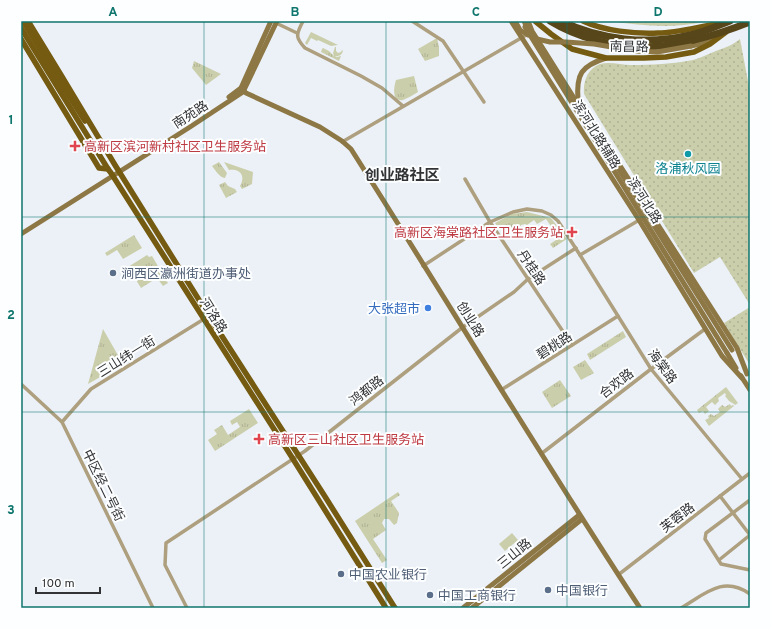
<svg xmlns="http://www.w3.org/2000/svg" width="771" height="629" font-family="Overpass,'Noto Sans SC',sans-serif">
<defs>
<pattern id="grass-tufts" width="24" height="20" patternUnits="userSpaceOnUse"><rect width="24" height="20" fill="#cbceab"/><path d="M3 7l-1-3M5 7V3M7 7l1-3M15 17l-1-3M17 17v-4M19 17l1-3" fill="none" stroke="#afb194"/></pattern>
<pattern id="park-dots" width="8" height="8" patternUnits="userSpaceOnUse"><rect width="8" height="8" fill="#cbceab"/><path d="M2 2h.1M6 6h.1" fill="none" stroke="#afb194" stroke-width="1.8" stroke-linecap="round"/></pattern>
</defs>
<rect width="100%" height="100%" fill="#ebf1f7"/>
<g fill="url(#grass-tufts)">
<polygon points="311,32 338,45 331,46 318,40 317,41 311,38 307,45 305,43"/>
<polygon points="437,38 439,47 439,56 425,61 418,49"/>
<path d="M335,47H336V51L338,53L341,52L342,50L343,51C341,56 339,56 335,56L337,57L341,56L339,61L321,52L322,49L323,48L329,51L334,56L333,53Z"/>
<polygon points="194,61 221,74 206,85 192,68"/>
<path d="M414,76L418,92C413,95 408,98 403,100C391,102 394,86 396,80Z"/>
<path d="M219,162L227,173L225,178C219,177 216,171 212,166Z"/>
<path d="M224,162L253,172L252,184L242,189L240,186C246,176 240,168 229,170Z"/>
<polygon points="225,182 228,186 235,189 237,192 226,198 219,185"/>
<polygon points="527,212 551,218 567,239 553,248 550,244 559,238 546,219 537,224 534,220 527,225 525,224 521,225 519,229 520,234 518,235 514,228 508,231 504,226 499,229 495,223 512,214"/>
<polygon points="134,235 142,248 123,259 117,250 107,256 105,253"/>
<polygon points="147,255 149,257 152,256 168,283 163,286 157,278 141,288 128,267"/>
<polygon points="103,329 123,364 88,384"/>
<polygon points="623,331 626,337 590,360 587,354"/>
<polygon points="585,360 594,373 581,380 573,367"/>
<polygon points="560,380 571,396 552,408 542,392"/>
<polygon points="726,387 738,403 735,405 734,404 729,401 725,396 726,395 725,393 718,398 719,401 715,405 712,402 706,407 709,411 705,414 703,411 699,413 697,410"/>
<polygon points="730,404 731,406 733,405 734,406 709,426 705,420 709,418 708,416 711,414 714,416 720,412 718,409 722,405 725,407"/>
<polygon points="249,409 258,423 215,451 208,440 217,434 214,430 222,425 228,435 240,427 237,422 232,425 230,421"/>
<polygon points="398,492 400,495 391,501 399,513 397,523 394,525 389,519 384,519 382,523 386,530 373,539 387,560 382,563 355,521"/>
</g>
<g fill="url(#park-dots)">
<path d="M610,21H708C674,29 643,26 610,21Z"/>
<path d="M740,39L750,92V305L720,257L694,273L584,94C583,82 587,69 600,64C610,61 621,65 631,65C650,65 674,64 693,60C700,58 708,54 716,51C724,48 733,45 740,39Z"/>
<polygon points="750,307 750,365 724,323"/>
</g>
<polygon fill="#cbceab" points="512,533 518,540 505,551 499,544"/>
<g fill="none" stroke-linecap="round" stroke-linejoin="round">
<g stroke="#ae9f7e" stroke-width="3.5">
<path d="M303,21C297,34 294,36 305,48L361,76L382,88L403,106"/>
<polyline points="412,21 443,41 484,102"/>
<polyline points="276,23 297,33"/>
<polyline points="342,142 528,34"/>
<polyline points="465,179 490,222 572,345"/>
<polyline points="580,255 641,219"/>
<polyline points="423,266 490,222 513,212 527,209 542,211 551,215 558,221 580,255 651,369 742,479"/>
<polyline points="21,384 62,422 153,608"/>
<polyline points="501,390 618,316"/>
<polyline points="62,422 91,389 204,319"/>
<polyline points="541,454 651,369 705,329"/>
<polyline points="720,496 750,535"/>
<polyline points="750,500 706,533 705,539 721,564 750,570"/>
<polyline points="719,560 750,535"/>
<polyline points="618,575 750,473"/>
<polyline points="187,608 165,565 166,543 305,451 463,327 514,292 528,279 576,248"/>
<path d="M681,608C705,594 723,575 750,594"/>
</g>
<g stroke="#8d7745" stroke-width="5">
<polyline points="511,21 639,220 722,356 742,378"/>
<polyline points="524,21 528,30"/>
<polyline points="691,46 704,43 716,37"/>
<path d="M241,88L246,93L320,127L342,141L351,149C448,302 541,457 640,608"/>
<polyline points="229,97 241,88 271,21"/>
<path d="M578,100C576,74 581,66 606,58"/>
<polyline points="592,122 737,348 747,374"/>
<polyline points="21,234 190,127 243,92 277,21"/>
<polyline points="727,353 736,368"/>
<polyline points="741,376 750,390"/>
<polyline points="463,608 578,516"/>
<polyline points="472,608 582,519"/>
</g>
<g stroke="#755b11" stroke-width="5.5">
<polyline points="23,21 58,79 85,121"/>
<polyline points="28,21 61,75 115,165 209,316 324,495 395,608"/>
<polyline points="535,21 551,34 572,49 606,58 644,58 666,57 694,52 710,44 726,32"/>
<path d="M583,21C604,31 635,34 658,33C677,33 697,27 716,24"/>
<polyline points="21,28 108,169"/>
<polyline points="21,39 99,168 108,169 111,173 293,459 386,608"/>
</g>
<g stroke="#57461a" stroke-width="7">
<path d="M550,21C576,37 615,48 646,47C682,46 717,35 750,22"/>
<path d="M561,21C600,40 648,45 690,35C704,32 717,26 730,21"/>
</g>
<g stroke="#8d7745" stroke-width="5">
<polyline points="515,21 520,30 528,35"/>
<polyline points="528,21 532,31 732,350"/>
<polyline points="525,27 727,353"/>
<polyline points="537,39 550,42 566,42 594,44 635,51 657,52 691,46"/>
</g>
</g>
<path fill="none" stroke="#0f766e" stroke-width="1" stroke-opacity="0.55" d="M204,21V608M386,21V608M567,21V608M21,217H750M21,412H750"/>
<g fill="#e0444e" stroke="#fcfeff" stroke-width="1.5">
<path d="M73 140h4v4h4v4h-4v4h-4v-4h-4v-4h4z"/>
<path d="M570 226h4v4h4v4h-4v4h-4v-4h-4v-4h4z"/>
<path d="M257 433h4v4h4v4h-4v4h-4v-4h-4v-4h4z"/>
</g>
<circle fill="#0f9aa8" stroke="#fcfeff" stroke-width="1.5" cx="688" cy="154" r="4"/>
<g fill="#5c6f8a" stroke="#fcfeff" stroke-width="1.5">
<circle cx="113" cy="273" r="4"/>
<circle cx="341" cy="574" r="4"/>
<circle cx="548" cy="590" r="4"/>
<circle cx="430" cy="595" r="4"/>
</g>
<circle fill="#3f7fe0" stroke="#fcfeff" stroke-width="1.5" cx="428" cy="308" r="4"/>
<g text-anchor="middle" stroke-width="4" stroke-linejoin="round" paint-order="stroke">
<g font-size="13" fill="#313335" stroke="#fcfeff">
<text transform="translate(629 46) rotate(1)" y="5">南昌路</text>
<text transform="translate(190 114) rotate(-33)" y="5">南苑路</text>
<text transform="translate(597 134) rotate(58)" y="5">滨河北路辅路</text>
<text transform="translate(645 200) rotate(58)" y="5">滨河北路</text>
<text transform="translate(532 267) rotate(56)" y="5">丹桂路</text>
<text transform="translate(214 315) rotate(58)" y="5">河洛路</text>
<text transform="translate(471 319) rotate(58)" y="5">创业路</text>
<text transform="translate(554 345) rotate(-33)" y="5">碧桃路</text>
<text transform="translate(126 356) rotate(-32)" y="5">三山纬一街</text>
<text transform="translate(663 366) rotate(54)" y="5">海棠路</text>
<text transform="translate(616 383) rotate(-38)" y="5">合欢路</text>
<text transform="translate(366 390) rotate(-38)" y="5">鸿都路</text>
<text transform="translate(104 485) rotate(64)" y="5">中区经二号街</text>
<text transform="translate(677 517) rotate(-38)" y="5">芙蓉路</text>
<text transform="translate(514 553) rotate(-39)" y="5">三山路</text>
</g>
<g font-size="13" fill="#be3a42" stroke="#fcfeff" text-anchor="start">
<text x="84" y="151">高新区滨河新村社区卫生服务站</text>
<text x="563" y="237" text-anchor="end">高新区海棠路社区卫生服务站</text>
<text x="268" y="444">高新区三山社区卫生服务站</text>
</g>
<g font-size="13" fill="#0d838f" stroke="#fcfeff">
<text x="688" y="173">洛浦秋风园</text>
</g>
<g font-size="13" fill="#4e5e75" stroke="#fcfeff" text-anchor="start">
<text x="121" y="278">涧西区瀛洲街道办事处</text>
<text x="349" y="579">中国农业银行</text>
<text x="556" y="595">中国银行</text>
<text x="438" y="600">中国工商银行</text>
</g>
<g font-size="13" fill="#366cbe" stroke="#fcfeff" text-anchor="end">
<text x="420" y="313">大张超市</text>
</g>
<g font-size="15" font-weight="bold" fill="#313335" stroke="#fcfeff">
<text x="402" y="180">创业路社区</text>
</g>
</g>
<rect width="771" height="629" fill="none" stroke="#fcfeff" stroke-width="44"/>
<path d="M36 587v6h64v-6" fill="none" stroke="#313335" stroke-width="2"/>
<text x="42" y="587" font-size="12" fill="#313335" stroke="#fcfeff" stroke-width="3" paint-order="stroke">100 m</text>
<rect x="22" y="22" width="727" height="585" fill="none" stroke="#0f766e" stroke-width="1.5"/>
<g font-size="13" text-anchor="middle" font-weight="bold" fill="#0f766e">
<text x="113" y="16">A</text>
<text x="295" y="16">B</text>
<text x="476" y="16">C</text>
<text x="658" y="16">D</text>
<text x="11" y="124">1</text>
<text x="11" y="319">2</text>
<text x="11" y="514">3</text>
</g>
</svg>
